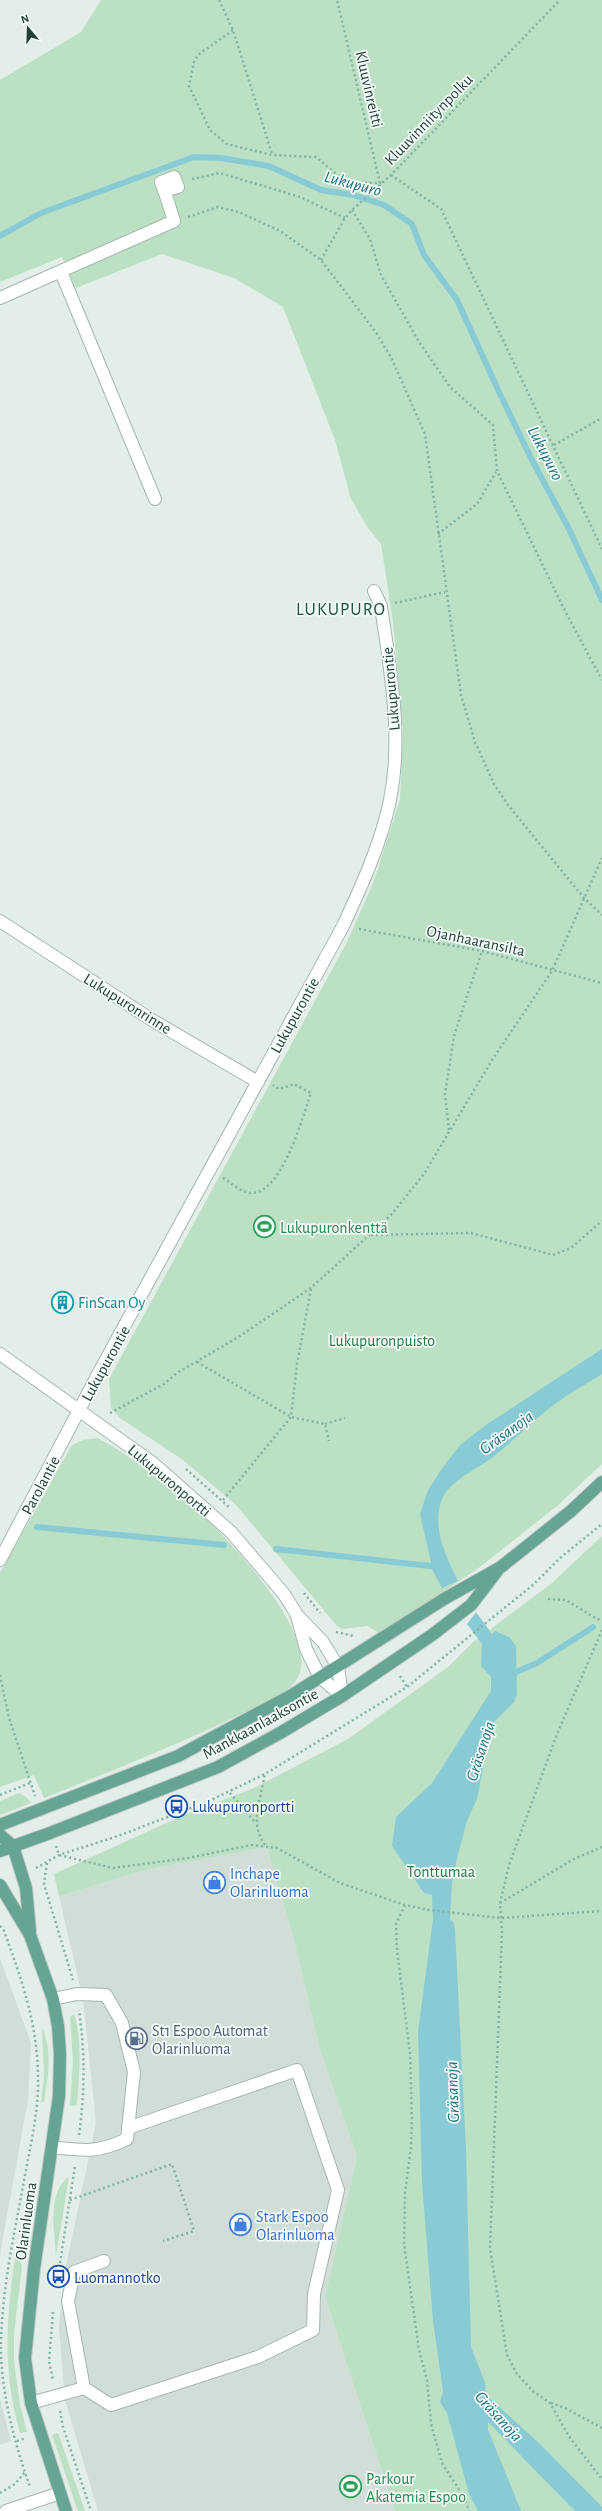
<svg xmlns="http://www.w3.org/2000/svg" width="602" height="2511" font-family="'Alegreya Sans',sans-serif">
<rect width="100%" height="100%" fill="#e3eee9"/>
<g fill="#d1ded8">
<polygon points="267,1847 294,1940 320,2050 357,2156 325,2297 395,2511 98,2511 65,2400 59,2328 64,2275 96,2123 83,1999 59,1896 149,1869"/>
<polygon points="0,1958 31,2043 28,2100 0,2254"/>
<polygon points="0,2399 11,2441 0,2445"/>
</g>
<g fill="#bbe0c4">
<polygon points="101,0 602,0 602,1464 557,1506 480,1567 380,1634 368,1626 342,1629 337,1626 236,1505 183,1460 120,1418 111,1408 109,1379 347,942 374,881 400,799 403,731 393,622 381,544 368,528 351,499 335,440 283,307 234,278 162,254 76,288 62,257 0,282 0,80 81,32"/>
<path d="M97,1438C121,1450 162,1479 183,1497C214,1524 332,1641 294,1683C281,1698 256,1707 239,1715C175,1746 109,1772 44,1798L34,1775L0,1787V1573L72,1445L83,1440Z"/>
<polygon points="602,1536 602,2511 395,2511 325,2297 357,2156 320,2050 294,1940 267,1847 149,1869 59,1896 54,1874 182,1816 254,1788 348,1739 448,1667 472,1643 552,1583"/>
<polygon points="19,1793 26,1797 31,1803 0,1815 0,1801"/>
<path d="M74,2014C83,2042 79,2076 77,2105L70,2106L73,2061L70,2017Z"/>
<path d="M42,2027C53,2052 48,2077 44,2102H41L44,2077Z"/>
<path d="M69,2177L56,2256C55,2233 46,2192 69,2177Z"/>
<path d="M16,2252L22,2266L14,2334V2362L20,2405L27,2432L20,2433C2,2369 6,2317 16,2252Z"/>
<polygon points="58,2433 85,2511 78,2511 52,2435"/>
</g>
<g fill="#89cbd5">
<path d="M602,1349V1374C583,1386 563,1397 546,1411C527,1426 511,1443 493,1457C475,1471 446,1481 440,1505C433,1530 447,1559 458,1581L442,1588L433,1571L420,1514L428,1490L443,1467L460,1445L483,1427Z"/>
<polygon points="476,1612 492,1634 495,1631 509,1637 516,1646 517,1694 514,1702 494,1722 488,1743 477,1799 467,1821 458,1854 452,1883 450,1920 453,1921 455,1929 466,2149 471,2347 485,2382 486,2395 539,2443 602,2507 602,2511 575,2511 488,2422 488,2430 521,2511 478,2511 469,2494 447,2413 440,2402 443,2391 433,2321 422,2183 418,2032 433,1919 432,1895 424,1893 392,1846 396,1817 432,1783 491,1691 491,1677 481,1666 482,1644 467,1624"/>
</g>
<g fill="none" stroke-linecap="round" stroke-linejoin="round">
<g stroke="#89cbd5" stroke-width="6">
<polyline points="0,236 41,213 194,157 221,158 269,166 321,190 353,195 384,205 412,224 424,255 457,300 499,392 532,460 569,529 602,600"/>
<polyline points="37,1527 224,1545"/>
<polyline points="276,1549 439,1567"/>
<polyline points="512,1678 516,1672 537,1663 593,1627"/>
</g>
<defs>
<g id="minor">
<polyline points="61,272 155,499"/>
<path d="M0,298L174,221C170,208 166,195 161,182L174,177L178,187L164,191"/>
<polyline points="0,921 152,1020 258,1082"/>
<polyline points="0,1354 154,1464 231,1532 284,1594 297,1615 323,1642 338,1667 342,1696"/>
<path d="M0,1560L97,1376L343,926C362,885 381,844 390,800C403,736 390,669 381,606L374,591"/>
<polyline points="297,1616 306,1649 320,1677 342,1696"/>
<path d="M52,2147C84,2151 98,2153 127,2139L134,2072L122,2023L106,1995L77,1994L53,1999"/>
<polyline points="84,2388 68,2301 74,2272 104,2261"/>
<polyline points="31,2403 84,2388 111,2405 258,2357 313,2330 314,2294 338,2190 297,2070 128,2128"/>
<polyline points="6,2511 60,2493"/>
</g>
<g id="major">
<polyline points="0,1825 178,1756 292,1695 444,1599 501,1567 571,1511 602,1482"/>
<polyline points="0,1835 13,1846 26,1888 30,1931"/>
<polyline points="0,1851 50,1833 218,1767 280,1733 342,1696 432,1635 471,1605 497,1571"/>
<polyline points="0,1885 30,1935 53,1999 58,2026 60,2054 59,2096 34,2269 25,2358 31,2403 66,2511"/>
</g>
</defs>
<use href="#minor" stroke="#a5b6b0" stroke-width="14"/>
<use href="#major" stroke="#c1cac7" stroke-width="14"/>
<g stroke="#82b3a2" stroke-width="2.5" stroke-dasharray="2 3" stroke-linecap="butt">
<polyline points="219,0 233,30 272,154"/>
<polyline points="233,30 198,55 194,62 189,86 210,130 227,144 272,155 316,157 347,183 380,183 337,0"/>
<polyline points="391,175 441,209 602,549"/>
<polyline points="192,179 220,173 300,197 345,218"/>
<polyline points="352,210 370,239 381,275 419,342 450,387 493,425 497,471 565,611 602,680"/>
<polyline points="188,217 218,207 239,212 280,231 321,260 377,334 391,357 425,434 461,695 475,742 494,784 508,805 583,897 602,915"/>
<polyline points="321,260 345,218 352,210 391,175 560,0"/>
<polyline points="554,445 602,418"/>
<polyline points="438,534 477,504 496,472"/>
<polyline points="395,603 445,592"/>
<polyline points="359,929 482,951 602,983"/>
<polyline points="449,1130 445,1094 454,1036 482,951"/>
<path d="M223,1178C230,1182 238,1190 246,1192C280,1203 303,1115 311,1093L294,1084L279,1089L273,1085"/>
<polyline points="371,1235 471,1233 553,1255 571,1248 602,1221"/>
<polyline points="197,1362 291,1417 325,1424 329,1441"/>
<polyline points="110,1413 164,1384 177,1373 240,1336 311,1288 391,1215 424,1174 492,1060 552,971 602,858"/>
<polyline points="325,1424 345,1418"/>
<polyline points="186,1469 230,1508"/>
<polyline points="223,1500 291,1417 297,1364 311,1289"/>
<polyline points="304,1593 320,1613"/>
<polyline points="548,1599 566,1600 597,1619 602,1620"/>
<polyline points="602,1630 557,1734 509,1865 500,1903 502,1932 490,2248 507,2355 517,2374 534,2392 550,2403 570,2438 602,2479"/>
<polyline points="336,1632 354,1636"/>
<polyline points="0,1675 9,1718 35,1796"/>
<polyline points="400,1676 407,1687"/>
<polyline points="230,1793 255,1822"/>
<polyline points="0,1795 30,1783"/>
<path d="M265,1845C249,1824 261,1798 265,1774"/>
<polyline points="56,1846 59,1855 113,1868 188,1858 251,1845 277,1848 340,1883 405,1905 429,1910 501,1918 602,1911"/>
<polyline points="47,1863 44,1884 73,1980"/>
<polyline points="36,1868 59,1855 118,1836 207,1802 265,1774 407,1687 534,1584 560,1558 602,1524"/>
<polyline points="500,1903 574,1859 602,1847"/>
<polyline points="405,1905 396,1924 397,1950 410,2053 412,2121 411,2147 405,2193 404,2244 419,2350 427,2380 431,2424 442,2463 465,2499 469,2511"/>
<path d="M0,1926L4,1931C22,1980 38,2026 38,2078C39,2115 28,2155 22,2192C13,2238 2,2294 1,2342C0,2389 14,2442 30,2487"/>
<path d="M79,2135C85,2093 85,2052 79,2010"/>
<polyline points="70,2200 172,2164 194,2231 163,2241"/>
<polyline points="60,2263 75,2166"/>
<polyline points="53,2312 49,2361 53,2380"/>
<polyline points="551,2403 565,2408 602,2428"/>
<polyline points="60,2411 63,2427 91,2511"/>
<polyline points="17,2441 26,2438"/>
<polyline points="0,2493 15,2484 25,2472"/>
</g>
<use href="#minor" stroke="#fff" stroke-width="12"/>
<use href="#major" stroke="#66a593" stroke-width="12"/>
</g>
<defs>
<symbol id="stadium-ring" viewBox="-11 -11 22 22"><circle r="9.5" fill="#f4faf7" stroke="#2e9e5b" stroke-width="1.5"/><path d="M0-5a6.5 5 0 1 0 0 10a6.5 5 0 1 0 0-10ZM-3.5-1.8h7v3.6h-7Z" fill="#2e9e5b"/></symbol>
<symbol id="building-ring" viewBox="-11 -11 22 22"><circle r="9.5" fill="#f4faf7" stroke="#0f9aa8" stroke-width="1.5"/><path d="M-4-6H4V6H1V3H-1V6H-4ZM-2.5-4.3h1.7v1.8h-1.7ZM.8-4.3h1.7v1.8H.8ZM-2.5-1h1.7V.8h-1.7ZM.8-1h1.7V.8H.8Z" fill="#0f9aa8"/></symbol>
<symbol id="bus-ring" viewBox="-11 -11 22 22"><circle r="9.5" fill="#f4faf7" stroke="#1a4fb4" stroke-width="1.5"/><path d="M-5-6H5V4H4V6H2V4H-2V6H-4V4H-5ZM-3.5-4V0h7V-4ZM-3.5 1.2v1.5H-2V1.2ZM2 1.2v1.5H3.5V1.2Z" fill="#1a4fb4"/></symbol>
<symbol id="shop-ring" viewBox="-11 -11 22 22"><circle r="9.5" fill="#f4faf7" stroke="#3f7fe0" stroke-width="1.5"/><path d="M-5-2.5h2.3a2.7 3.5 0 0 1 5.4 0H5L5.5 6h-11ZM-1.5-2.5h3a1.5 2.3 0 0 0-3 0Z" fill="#3f7fe0"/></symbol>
<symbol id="fuel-ring" viewBox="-11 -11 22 22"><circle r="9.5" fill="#f4faf7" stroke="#5c6f8a" stroke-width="1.5"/><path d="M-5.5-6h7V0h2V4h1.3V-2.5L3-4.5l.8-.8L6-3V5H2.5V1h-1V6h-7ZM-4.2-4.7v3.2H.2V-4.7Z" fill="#5c6f8a"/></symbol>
</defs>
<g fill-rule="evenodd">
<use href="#stadium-ring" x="252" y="1214" width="25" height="25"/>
<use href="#building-ring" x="50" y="1290" width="25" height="25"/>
<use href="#bus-ring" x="164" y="1794" width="25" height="25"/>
<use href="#shop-ring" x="202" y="1870" width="25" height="25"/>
<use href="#fuel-ring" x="124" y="2026" width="25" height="25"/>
<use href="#shop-ring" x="228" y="2212" width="25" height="25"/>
<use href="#bus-ring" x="46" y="2264" width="25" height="25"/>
<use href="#stadium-ring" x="338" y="2474" width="25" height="25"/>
</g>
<g text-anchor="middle" stroke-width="3.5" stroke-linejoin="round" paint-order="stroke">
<g font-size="16" fill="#224037" stroke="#f4faf7">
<text transform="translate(370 89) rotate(77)" y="6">Kluuvinreitti</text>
<text transform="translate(428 119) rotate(-46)" y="6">Kluuvinniitynpolku</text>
<text transform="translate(390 689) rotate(-95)" y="6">Lukupurontie</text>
<text transform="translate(476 940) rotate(12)" y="6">Ojanhaaransilta</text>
<text transform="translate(128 1003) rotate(32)" y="6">Lukupuronrinne</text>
<text transform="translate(294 1015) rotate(-61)" y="6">Lukupurontie</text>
<text transform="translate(105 1363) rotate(-61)" y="6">Lukupurontie</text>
<text transform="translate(170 1480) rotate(40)" y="6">Lukupuronportti</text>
<text transform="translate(40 1485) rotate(-62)" y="6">Parolantie</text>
<text transform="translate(260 1723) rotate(-29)" y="6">Mankkaanlaaksontie</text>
<text transform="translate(25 2221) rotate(-82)" y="6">Olarinluoma</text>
</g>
<g font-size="16" fill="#27864d" stroke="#f4faf7" text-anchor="start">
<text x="280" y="1233">Lukupuronkenttä</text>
<text x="366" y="2484">Parkour<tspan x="366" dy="18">Akatemia Espoo</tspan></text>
</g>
<g font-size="16" fill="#0d838f" stroke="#f4faf7" text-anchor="start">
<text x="78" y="1308">FinScan Oy</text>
</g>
<g font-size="16" fill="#2a7947" stroke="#f4faf7">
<text x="382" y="1346">Lukupuronpuisto</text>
<text x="441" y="1877">Tonttumaa</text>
</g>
<g font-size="16" fill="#164399" stroke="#f4faf7" text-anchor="start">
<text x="192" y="1812">Lukupuronportti</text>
<text x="74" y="2283">Luomannotko</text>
</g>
<g font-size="16" fill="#366cbe" stroke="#f4faf7" text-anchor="start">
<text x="230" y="1879">Inchape<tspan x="230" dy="18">Olarinluoma</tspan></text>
<text x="256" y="2222">Stark Espoo<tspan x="256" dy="18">Olarinluoma</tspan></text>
</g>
<g font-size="16" fill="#4e5e75" stroke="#f4faf7" text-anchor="start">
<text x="152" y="2036">St1 Espoo Automat<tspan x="152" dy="18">Olarinluoma</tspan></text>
</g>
<g font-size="17" font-style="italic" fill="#19717f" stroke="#f4faf7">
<text transform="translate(353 183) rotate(15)" y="6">Lukupuro</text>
<text transform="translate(546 453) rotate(63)" y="6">Lukupuro</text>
<text transform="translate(506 1432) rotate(-36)" y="6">Gräsanoja</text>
<text transform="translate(480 1751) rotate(-72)" y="6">Gräsanoja</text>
<text transform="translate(452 2092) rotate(-92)" y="6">Gräsanoja</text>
<text transform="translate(499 2416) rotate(48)" y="6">Gräsanoja</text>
</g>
<g font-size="18" letter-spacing="1" fill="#1d5345" stroke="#f4faf7">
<text x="341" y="615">LUKUPURO</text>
</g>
</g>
<g transform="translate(28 28) rotate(341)" stroke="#f4faf7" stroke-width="3" paint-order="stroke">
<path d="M0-3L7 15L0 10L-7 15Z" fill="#224037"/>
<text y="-6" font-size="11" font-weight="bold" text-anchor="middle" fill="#224037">N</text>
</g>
</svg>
